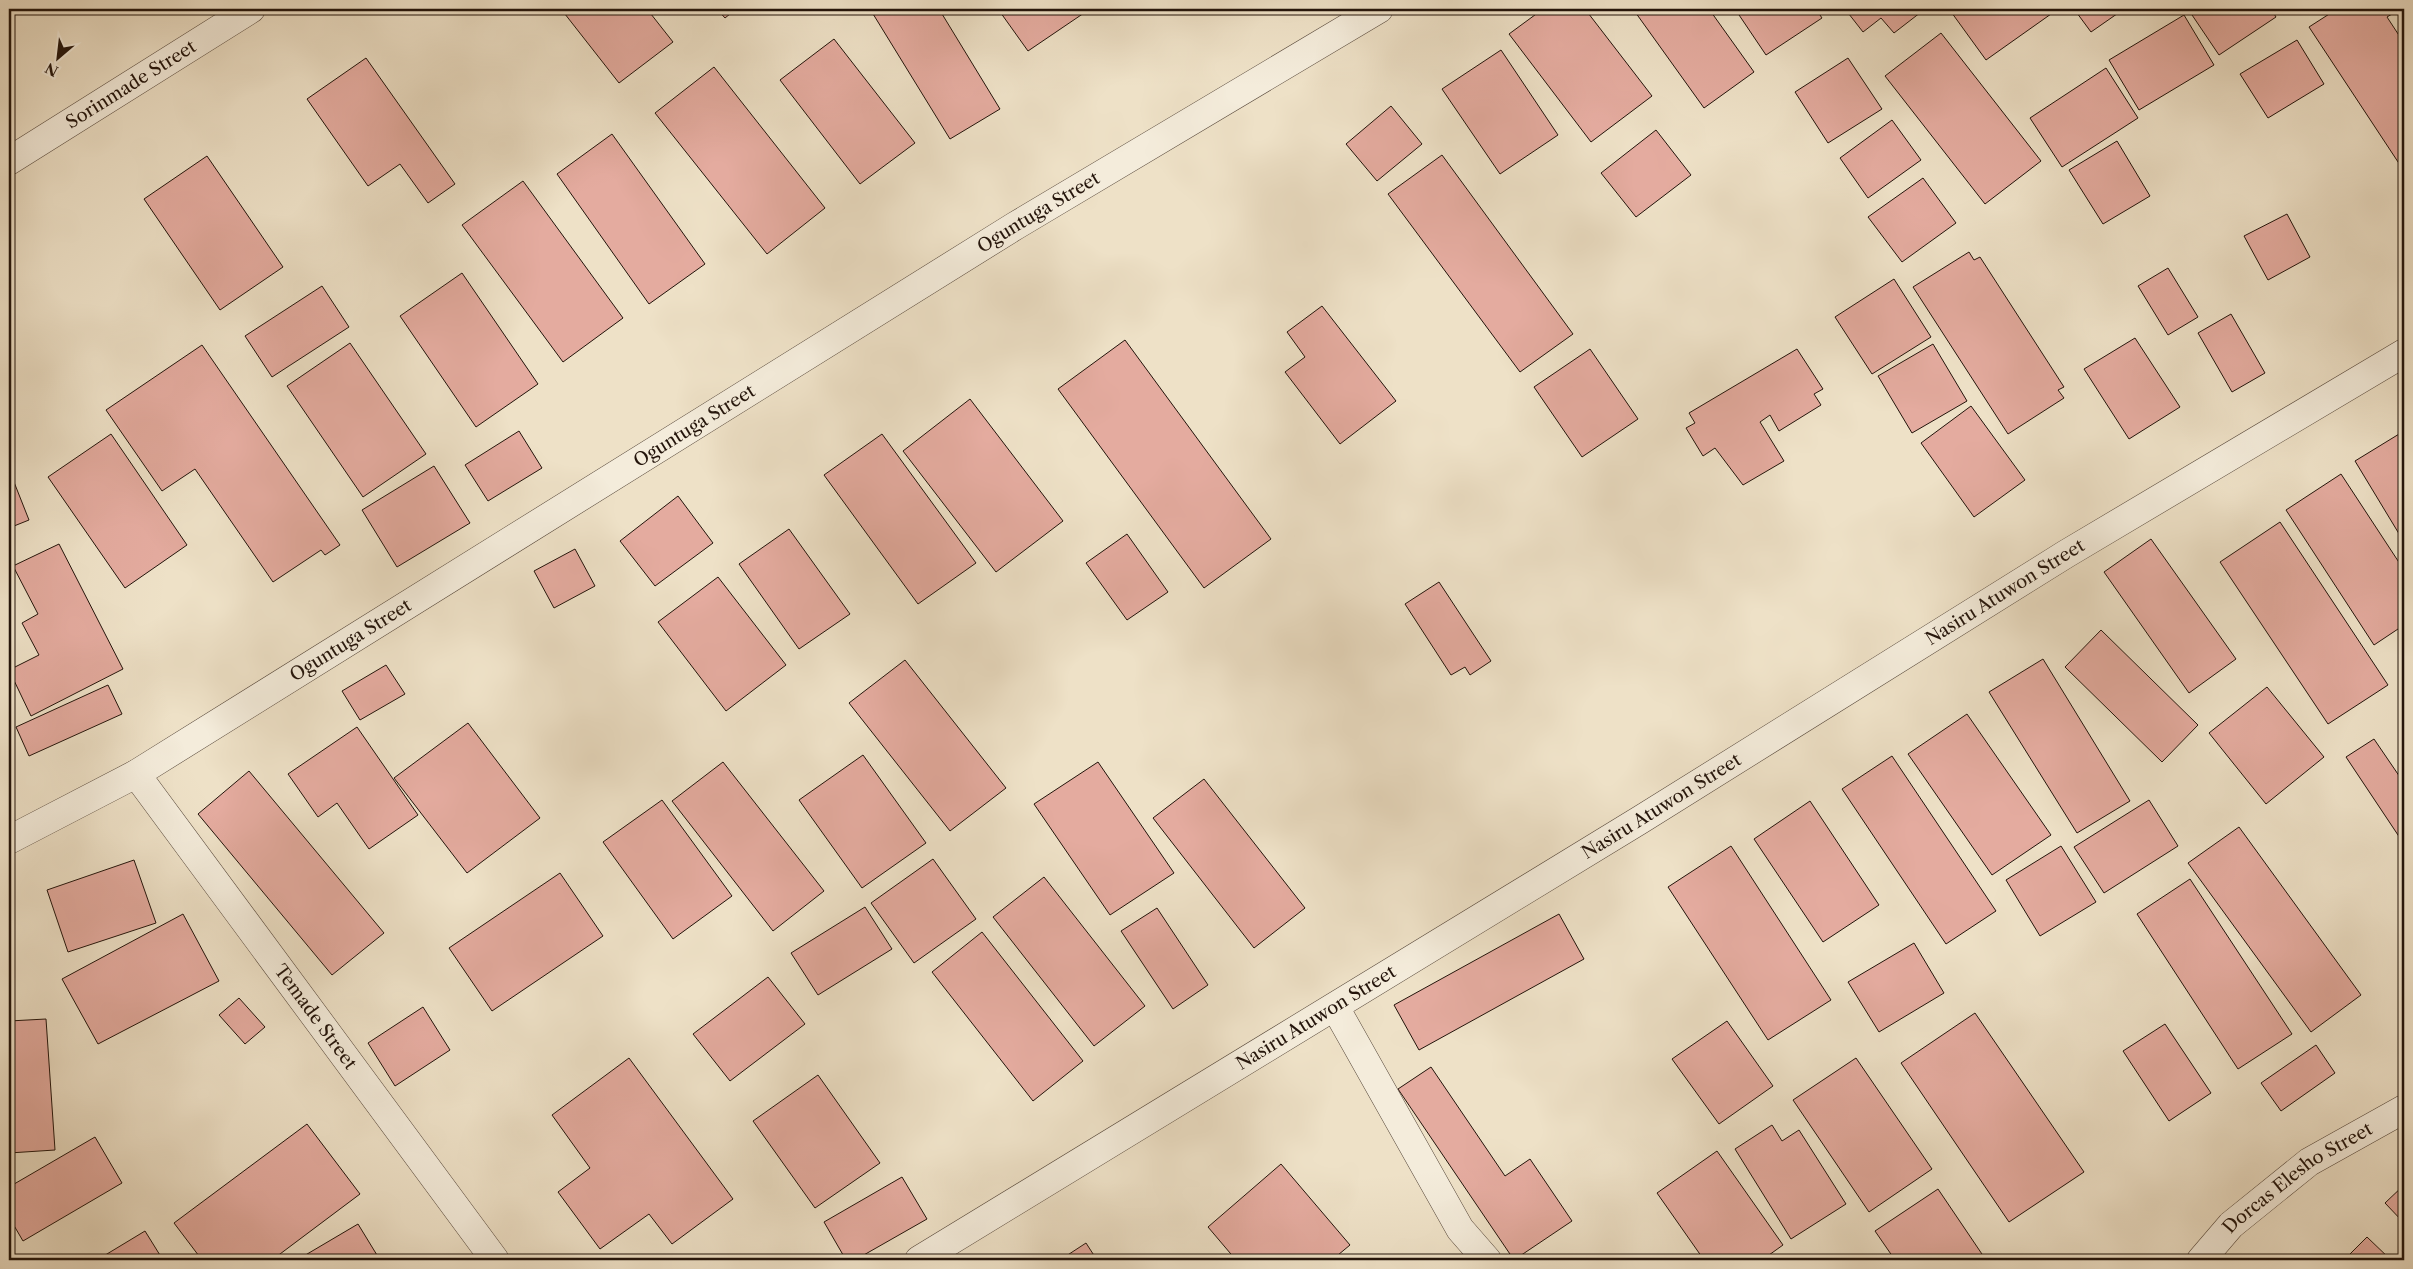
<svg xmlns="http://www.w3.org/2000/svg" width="2413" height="1269" font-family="'Libre Caslon Text',serif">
<rect width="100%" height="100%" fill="#eee1c7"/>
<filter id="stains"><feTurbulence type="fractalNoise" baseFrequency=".004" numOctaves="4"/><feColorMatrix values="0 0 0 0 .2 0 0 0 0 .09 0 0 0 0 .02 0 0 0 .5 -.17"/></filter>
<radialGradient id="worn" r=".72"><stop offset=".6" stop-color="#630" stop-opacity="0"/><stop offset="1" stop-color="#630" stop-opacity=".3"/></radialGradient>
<g fill="#e4ab9f" stroke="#23140b">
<polygon points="561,9 647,9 673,42 619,83"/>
<polygon points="717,9 736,9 725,18"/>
<polygon points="870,9 939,9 1000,109 950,139"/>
<polygon points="998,9 1081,9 1084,13 1028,51"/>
<polygon points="1543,9 1585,9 1652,96 1591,142 1509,34"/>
<polygon points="1633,9 1709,9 1754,72 1704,108"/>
<polygon points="1735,9 1816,9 1822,18 1766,55"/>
<polygon points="1845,9 1925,9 1894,33 1881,18 1863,32"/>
<polygon points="1949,9 2047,9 2051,14 1986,60"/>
<polygon points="2074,9 2124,9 2091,32"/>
<polygon points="2188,9 2271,9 2276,17 2219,55"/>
<polygon points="2337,9 2396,9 2397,11 2387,17 2404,43 2404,171 2309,27"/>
<polygon points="2184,15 2214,65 2139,110 2109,60"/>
<polygon points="1941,33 2041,161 1985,204 1885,76"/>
<polygon points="834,39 915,143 860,184 780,80"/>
<polygon points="2297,40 2324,84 2268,118 2240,74"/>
<polygon points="1501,50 1558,135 1500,174 1442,89"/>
<polygon points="366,58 455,184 428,203 400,164 368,186 307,99"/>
<polygon points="1848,58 1882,109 1828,143 1795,92"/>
<polygon points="714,67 825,208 767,254 655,113"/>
<polygon points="2106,68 2138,118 2062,167 2030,118"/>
<polygon points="1391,106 1422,144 1377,181 1346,144"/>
<polygon points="1892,120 1921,160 1868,198 1840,158"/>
<polygon points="1656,130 1691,175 1636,217 1601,173"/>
<polygon points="612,134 705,264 649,304 557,174"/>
<polygon points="2117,141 2150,196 2103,224 2069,170"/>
<polygon points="1442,155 1573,334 1520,372 1388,194"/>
<polygon points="207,156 283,267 220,310 144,199"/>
<polygon points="1923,178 1956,223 1902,262 1868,217"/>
<polygon points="523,181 623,318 563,362 462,225"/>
<polygon points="2287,214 2310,257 2268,280 2244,236"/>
<polygon points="1969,252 1974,260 1980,257 2064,387 2058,390 2064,398 2008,434 1913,287"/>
<polygon points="2168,268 2198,317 2168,335 2138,286"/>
<polygon points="462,273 538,384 476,427 400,316"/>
<polygon points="1894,279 1931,337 1872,374 1835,317"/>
<polygon points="322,286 349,327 272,377 245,336"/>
<polygon points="1322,306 1396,401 1340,444 1285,372 1305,357 1287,332"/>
<polygon points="2231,314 2265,373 2232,392 2198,333"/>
<polygon points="2135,338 2180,407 2129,439 2084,369"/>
<polygon points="1125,340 1271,539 1204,588 1058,389"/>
<polygon points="350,343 426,454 363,497 287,386"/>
<polygon points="1933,344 1967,401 1912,433 1878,376"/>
<polygon points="202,345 340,545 325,555 321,550 273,582 195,469 162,491 106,410"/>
<polygon points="1590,349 1638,419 1582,457 1534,387"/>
<polygon points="1797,349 1823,389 1814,394 1821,405 1779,431 1770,415 1760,422 1784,461 1743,485 1715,448 1703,456 1686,428 1695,423 1689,413"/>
<polygon points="970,399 1063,521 996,572 903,451"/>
<polygon points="1971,406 2025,480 1974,517 1921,443"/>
<polygon points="519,431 542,468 488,501 465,465"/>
<polygon points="2404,431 2404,542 2355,461"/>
<polygon points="111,434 187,545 125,588 48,477"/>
<polygon points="882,434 976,563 918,604 824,475"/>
<polygon points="434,466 470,523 397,567 362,510"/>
<polygon points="2341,474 2404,570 2404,625 2374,645 2286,510"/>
<polygon points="12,477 29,520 9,528 9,479"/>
<polygon points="678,496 713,543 655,586 620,541"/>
<polygon points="2280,522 2388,685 2328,724 2220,562"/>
<polygon points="789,529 850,614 799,649 739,564"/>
<polygon points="1127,534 1168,592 1127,620 1086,563"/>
<polygon points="2151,539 2236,659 2189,693 2104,572"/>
<polygon points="59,544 123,669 31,716 9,670 39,655 22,623 38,614 13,566"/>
<polygon points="575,549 595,586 554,608 534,571"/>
<polygon points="718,577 786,665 726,711 658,622"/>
<polygon points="1439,582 1491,661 1470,675 1465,667 1451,675 1405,604"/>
<polygon points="2101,630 2198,725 2162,762 2065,667"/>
<polygon points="2043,659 2130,801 2077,833 1989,692"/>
<polygon points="905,660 1006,788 950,831 849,703"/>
<polygon points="386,665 405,694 360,720 342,691"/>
<polygon points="108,685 122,714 29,756 16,727"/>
<polygon points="2267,687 2324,757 2266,804 2209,733"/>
<polygon points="1967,714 2051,835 1992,875 1908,754"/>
<polygon points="468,723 540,818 467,873 394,778"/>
<polygon points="357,727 418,815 369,849 337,803 318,817 288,774"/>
<polygon points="2374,739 2404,783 2404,844 2346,757"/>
<polygon points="863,755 926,843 862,888 799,800"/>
<polygon points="1892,756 1996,911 1946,944 1842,789"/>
<polygon points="723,762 824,891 773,931 672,801"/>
<polygon points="1098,762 1174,873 1110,915 1034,804"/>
<polygon points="249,771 384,933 332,975 198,814"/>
<polygon points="1204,779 1305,908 1254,948 1153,818"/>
<polygon points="662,800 732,896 673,939 603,842"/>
<polygon points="2149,800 2178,846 2104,893 2074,847"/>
<polygon points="1810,801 1879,905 1823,942 1754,839"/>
<polygon points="2239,827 2361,995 2311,1032 2188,863"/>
<polygon points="1731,846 1831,1000 1768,1040 1668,887"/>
<polygon points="2061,846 2096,902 2040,936 2006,880"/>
<polygon points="933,859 976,919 914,963 871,903"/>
<polygon points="134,860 156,923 68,952 47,890"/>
<polygon points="560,873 603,936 492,1011 449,948"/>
<polygon points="1044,877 1145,1006 1094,1046 993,917"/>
<polygon points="2190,879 2292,1034 2238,1069 2137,914"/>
<polygon points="865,907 892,949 818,995 791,953"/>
<polygon points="1157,908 1208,985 1173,1009 1121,931"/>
<polygon points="183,914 219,981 98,1044 62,979"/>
<polygon points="1559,914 1584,959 1419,1050 1394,1005"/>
<polygon points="982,932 1083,1061 1033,1101 932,972"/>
<polygon points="1914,943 1944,993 1879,1032 1848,982"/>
<polygon points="768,977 805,1024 730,1081 693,1034"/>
<polygon points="239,998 265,1027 245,1044 219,1015"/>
<polygon points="423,1007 450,1050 395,1086 368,1043"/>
<polygon points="1975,1013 2084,1172 2009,1222 1901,1063"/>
<polygon points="46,1019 55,1150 9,1153 9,1021"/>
<polygon points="1727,1021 1773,1086 1719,1124 1672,1059"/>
<polygon points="2165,1024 2211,1093 2169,1121 2123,1051"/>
<polygon points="2316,1045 2335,1073 2281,1111 2261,1083"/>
<polygon points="629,1058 733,1199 672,1244 649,1214 600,1249 558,1192 590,1168 552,1115"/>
<polygon points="1856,1058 1932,1169 1869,1212 1793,1100"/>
<polygon points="1431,1067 1505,1176 1530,1159 1572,1221 1514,1260 1398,1089"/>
<polygon points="818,1075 880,1163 815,1208 753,1121"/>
<polygon points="307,1124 360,1194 272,1260 202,1260 174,1223"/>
<polygon points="1772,1125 1782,1141 1799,1130 1846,1204 1791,1239 1735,1149"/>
<polygon points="95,1137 122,1183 23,1241 9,1217 9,1187"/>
<polygon points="1717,1151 1783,1245 1762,1260 1704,1260 1657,1193"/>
<polygon points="1281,1164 1350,1245 1332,1260 1236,1260 1208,1227"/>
<polygon points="902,1177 927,1219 855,1260 846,1260 824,1222"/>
<polygon points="2404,1185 2404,1223 2385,1203"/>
<polygon points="1938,1189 1986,1260 1895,1260 1875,1231"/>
<polygon points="358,1224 380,1260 297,1260"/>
<polygon points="145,1231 163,1260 97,1260"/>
<polygon points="2367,1237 2391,1260 2344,1260"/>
<polygon points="1086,1243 1097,1260 1060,1260"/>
</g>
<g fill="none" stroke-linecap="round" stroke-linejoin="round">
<defs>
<g id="street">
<path id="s1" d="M9,161L251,9"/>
<path id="s2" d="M136,774L495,1260"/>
<path id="s3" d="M9,840L136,774L1015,226L1379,9"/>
<polyline points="1335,1007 1460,1229 1487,1260"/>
<path id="s4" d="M919,1260L1640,820L2066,554L2404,353"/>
<path id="s5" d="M2201,1260L2231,1225L2309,1162L2404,1109"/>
</g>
</defs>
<use href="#street" stroke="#56473a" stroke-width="29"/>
<use href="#street" stroke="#f4ecdb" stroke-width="28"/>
</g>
<g text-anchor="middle" stroke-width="5" stroke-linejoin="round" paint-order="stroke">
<g font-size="18" fill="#23140b" stroke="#f4ecdb">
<text dy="6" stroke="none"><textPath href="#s1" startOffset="144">Sorinmade Street</textPath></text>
<text dy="6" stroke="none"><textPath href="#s3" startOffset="1206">Oguntuga Street</textPath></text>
<text dy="6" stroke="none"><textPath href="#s3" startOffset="801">Oguntuga Street</textPath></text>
<text dy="6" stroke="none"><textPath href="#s4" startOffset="1275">Nasiru Atuwon Street</textPath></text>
<text dy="6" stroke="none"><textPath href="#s3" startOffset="396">Oguntuga Street</textPath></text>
<text dy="6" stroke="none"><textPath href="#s4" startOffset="870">Nasiru Atuwon Street</textPath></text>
<text dy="6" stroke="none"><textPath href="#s2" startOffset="302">Temade Street</textPath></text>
<text dy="6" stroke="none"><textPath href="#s4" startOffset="465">Nasiru Atuwon Street</textPath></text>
<text dy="6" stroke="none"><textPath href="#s5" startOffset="128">Dorcas Elesho Street</textPath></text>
</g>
</g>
<rect width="2413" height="1269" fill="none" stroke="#eee1c7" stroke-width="30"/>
<rect x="10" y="10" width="2393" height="1249" fill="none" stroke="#23140b" stroke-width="2.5"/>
<rect x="15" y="15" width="2383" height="1239" fill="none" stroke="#23140b"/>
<g transform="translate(58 58) rotate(208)" stroke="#f4ecdb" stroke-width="4" paint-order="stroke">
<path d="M0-4L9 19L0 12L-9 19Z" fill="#23140b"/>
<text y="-8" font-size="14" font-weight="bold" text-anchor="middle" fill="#23140b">N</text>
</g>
<rect width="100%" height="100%" filter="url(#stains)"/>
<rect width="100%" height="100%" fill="url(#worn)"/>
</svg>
